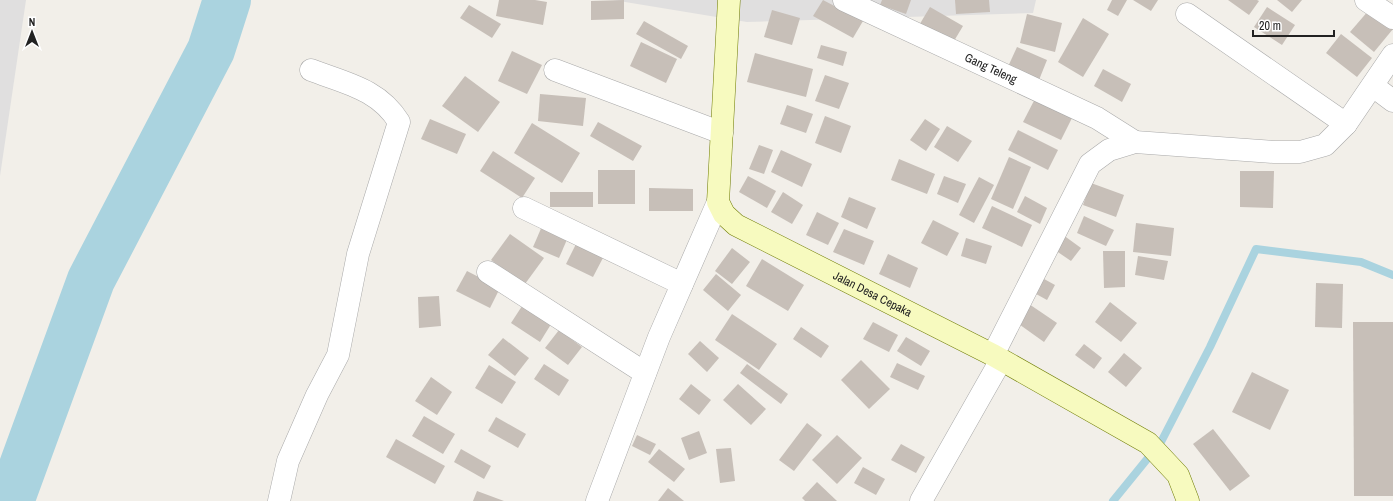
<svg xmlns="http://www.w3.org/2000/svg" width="1393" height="501" font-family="'Archivo Narrow',sans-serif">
<rect width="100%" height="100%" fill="#f2efe9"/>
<g fill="#e0dfdf">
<polygon points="0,0 26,0 0,176"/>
<polygon points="613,0 1036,0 1033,13 747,22"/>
</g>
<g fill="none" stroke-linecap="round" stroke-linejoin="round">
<polyline stroke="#aad3df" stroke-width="8" points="1113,501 1161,442 1210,347 1256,249 1361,262 1393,275"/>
<polyline stroke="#aad3df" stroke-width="48" points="9,501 12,496 91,280 211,50 227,0"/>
</g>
<g fill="#c7bfb8">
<polygon points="499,0 535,0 547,2 543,25 496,16"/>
<polygon points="624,0 624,19 591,20 591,1"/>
<polygon points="823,0 863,21 853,38 813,16"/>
<polygon points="882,0 911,0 906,14 880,5"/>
<polygon points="955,0 989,0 990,12 956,14"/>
<polygon points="1112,0 1127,0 1118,16 1107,10"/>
<polygon points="1133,0 1158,0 1151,11"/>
<polygon points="1228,0 1257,0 1259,1 1249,15"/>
<polygon points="1277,0 1302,0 1292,12"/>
<polygon points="469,5 501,24 492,38 460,18"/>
<polygon points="930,7 963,26 951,46 918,27"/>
<polygon points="1267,7 1295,25 1282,45 1254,27"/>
<polygon points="772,10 800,18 792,45 764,37"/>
<polygon points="1369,10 1393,29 1374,52 1350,32"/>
<polygon points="1027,14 1062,23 1055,52 1020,43"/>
<polygon points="1083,18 1109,34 1083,77 1058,62"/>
<polygon points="644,21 688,46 681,59 636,34"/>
<polygon points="1341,34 1372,58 1357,77 1326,53"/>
<polygon points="641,42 677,59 666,83 630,66"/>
<polygon points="821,45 847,52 843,66 817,58"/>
<polygon points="1017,47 1047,60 1037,85 1006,71"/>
<polygon points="512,51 542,65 527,94 498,81"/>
<polygon points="755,53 813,69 806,97 747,82"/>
<polygon points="1103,69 1131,84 1122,102 1094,86"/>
<polygon points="825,75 849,83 839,109 815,101"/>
<polygon points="465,76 500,102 478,132 442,106"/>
<polygon points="1038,93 1075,112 1061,140 1023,122"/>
<polygon points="540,94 586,98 583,126 538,121"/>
<polygon points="787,105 813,114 806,133 780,124"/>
<polygon points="825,116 851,126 841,153 815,143"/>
<polygon points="430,119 466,134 457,154 421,139"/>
<polygon points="925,119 940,129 926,151 910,140"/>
<polygon points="598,122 642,146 633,161 590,136"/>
<polygon points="532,123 580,153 562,183 514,153"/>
<polygon points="947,126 972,141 958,162 934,147"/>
<polygon points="1018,130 1058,150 1048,170 1008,150"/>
<polygon points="759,145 773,150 764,174 749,169"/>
<polygon points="781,150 812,164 802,187 771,172"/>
<polygon points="493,151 535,178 522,198 480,171"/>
<polygon points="1009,157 1031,167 1013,209 991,199"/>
<polygon points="899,159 935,174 927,194 891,180"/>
<rect x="598" y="170" width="37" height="34"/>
<polygon points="1240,171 1274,171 1273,208 1240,207"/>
<polygon points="748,176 776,191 767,208 739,192"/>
<polygon points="944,176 966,184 958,203 937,194"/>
<polygon points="979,177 994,185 974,223 959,215"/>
<polygon points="1091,183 1124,195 1116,217 1083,205"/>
<polygon points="649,188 693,189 693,211 649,211"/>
<rect x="550" y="192" width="43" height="15"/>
<polygon points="783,192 803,205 792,224 771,212"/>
<polygon points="1025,196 1047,208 1040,224 1017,212"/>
<polygon points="849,197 876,208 867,229 841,217"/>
<polygon points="992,206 1032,225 1022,247 982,228"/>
<polygon points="817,212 839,223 828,245 806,235"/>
<polygon points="1084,216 1114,230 1106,246 1077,233"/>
<polygon points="933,220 959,233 947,256 921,243"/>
<polygon points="1136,223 1174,228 1171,256 1133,252"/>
<polygon points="543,224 569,235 559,258 533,247"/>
<polygon points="844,229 874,241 864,265 833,252"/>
<polygon points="1059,232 1081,248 1071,261 1049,246"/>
<polygon points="510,234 544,258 525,284 491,260"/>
<polygon points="966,238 992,246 986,264 961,256"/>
<polygon points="578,240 605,254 593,277 566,264"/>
<polygon points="732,248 750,262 732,284 715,271"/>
<polygon points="1103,251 1125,251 1125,287 1104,288"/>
<polygon points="888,254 918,268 910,288 879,274"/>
<polygon points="1138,256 1168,261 1164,280 1135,275"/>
<polygon points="762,259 804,285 788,311 746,286"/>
<polygon points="467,271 500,288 490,308 456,291"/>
<polygon points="716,274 741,295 728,311 703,290"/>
<polygon points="1035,274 1055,285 1047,300 1027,289"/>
<polygon points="1316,283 1343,284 1342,328 1315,327"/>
<polygon points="439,296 441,326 419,328 418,297"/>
<polygon points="1110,302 1137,323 1121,342 1095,322"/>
<polygon points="524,303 553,321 540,342 511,323"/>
<polygon points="1029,304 1057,323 1044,342 1016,322"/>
<polygon points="732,314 777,344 759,370 715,340"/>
<polygon points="873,322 898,335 889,352 863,339"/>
<polygon points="1353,322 1393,322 1393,496 1354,496"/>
<polygon points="801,327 829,346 821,358 793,339"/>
<polygon points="559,330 582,347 568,365 545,348"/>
<polygon points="906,337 930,351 921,366 897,351"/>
<polygon points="503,338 529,358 515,376 488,355"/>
<polygon points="700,341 719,358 707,372 688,354"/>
<polygon points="1084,344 1102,358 1094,369 1075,355"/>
<polygon points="1124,353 1142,368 1126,387 1108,372"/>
<polygon points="861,360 890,389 869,409 841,380"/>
<polygon points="897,363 925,376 918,390 890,377"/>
<polygon points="544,364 569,380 559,396 534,379"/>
<polygon points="747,364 788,394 781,404 740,373"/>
<polygon points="489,365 516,382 502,404 475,388"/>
<polygon points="1252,372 1289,390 1270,430 1232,412"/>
<polygon points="431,377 452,392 437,415 415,401"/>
<polygon points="691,384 711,400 699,415 679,399"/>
<polygon points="738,384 766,409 751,425 723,400"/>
<polygon points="424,416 455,434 443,454 412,436"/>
<polygon points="496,417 526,434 518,448 488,431"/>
<polygon points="807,423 822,435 794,471 779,460"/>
<polygon points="1213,429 1250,476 1230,491 1193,444"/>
<polygon points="699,431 707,453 689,460 681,438"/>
<polygon points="637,435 656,444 650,455 632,446"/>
<polygon points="837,435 862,458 837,484 812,460"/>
<polygon points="396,439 445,466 435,484 386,457"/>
<polygon points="901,444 925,457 916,473 891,460"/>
<polygon points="731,448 735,481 720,483 716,449"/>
<polygon points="461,449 491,466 484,479 454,462"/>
<polygon points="659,449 685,469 674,482 648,462"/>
<polygon points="863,467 885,479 876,495 854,483"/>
<polygon points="817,482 837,501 805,501 802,498"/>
<polygon points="668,488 684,501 658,501"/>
<polygon points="477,491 504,501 473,501"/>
</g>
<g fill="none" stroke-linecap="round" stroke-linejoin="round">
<defs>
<g id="street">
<path id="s1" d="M844,0L1097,118L1135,142"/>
<polyline points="1366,0 1393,18"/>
<polyline points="1187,14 1346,124"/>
<polyline points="555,70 722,133"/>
<polyline points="1373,86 1393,101"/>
<polyline points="524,208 682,284"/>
<polyline points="488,272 645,373"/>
<polyline points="993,355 1090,164 1109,150 1135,142 1274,152 1300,152 1325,145 1346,124 1393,55"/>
<path d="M279,501L288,461L317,395L338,355L358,254L399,122C379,89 345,83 311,70"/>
<polyline points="597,501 659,337 718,202"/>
<polyline points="921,501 1001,360"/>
</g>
<g id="secondary">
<path id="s2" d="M729,0L718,202L724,214L736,225L993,355L1148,443L1178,475L1188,501"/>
</g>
</defs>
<use href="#street" stroke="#a9a9a9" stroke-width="23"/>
<use href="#secondary" stroke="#707d05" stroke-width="23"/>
<use href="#street" stroke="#fff" stroke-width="22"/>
<use href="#secondary" stroke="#f7fabf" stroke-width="22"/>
</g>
<g text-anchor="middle" stroke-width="4" stroke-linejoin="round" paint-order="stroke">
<g font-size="12" fill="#222" stroke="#fff">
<text dy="4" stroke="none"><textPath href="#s1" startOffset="162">Gang Teleng</textPath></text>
<text dy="4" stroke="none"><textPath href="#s2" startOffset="385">Jalan Desa Cepaka</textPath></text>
</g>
</g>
<g transform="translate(32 32)" stroke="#ffffff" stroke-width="3" paint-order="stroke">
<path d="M0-3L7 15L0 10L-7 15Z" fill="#222222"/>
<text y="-6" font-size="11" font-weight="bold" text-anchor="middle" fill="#222222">N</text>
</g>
<path d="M1253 30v6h81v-6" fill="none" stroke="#222222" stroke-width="2"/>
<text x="1259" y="30" font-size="12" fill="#222222" stroke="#ffffff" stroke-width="3" paint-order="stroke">20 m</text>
</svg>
